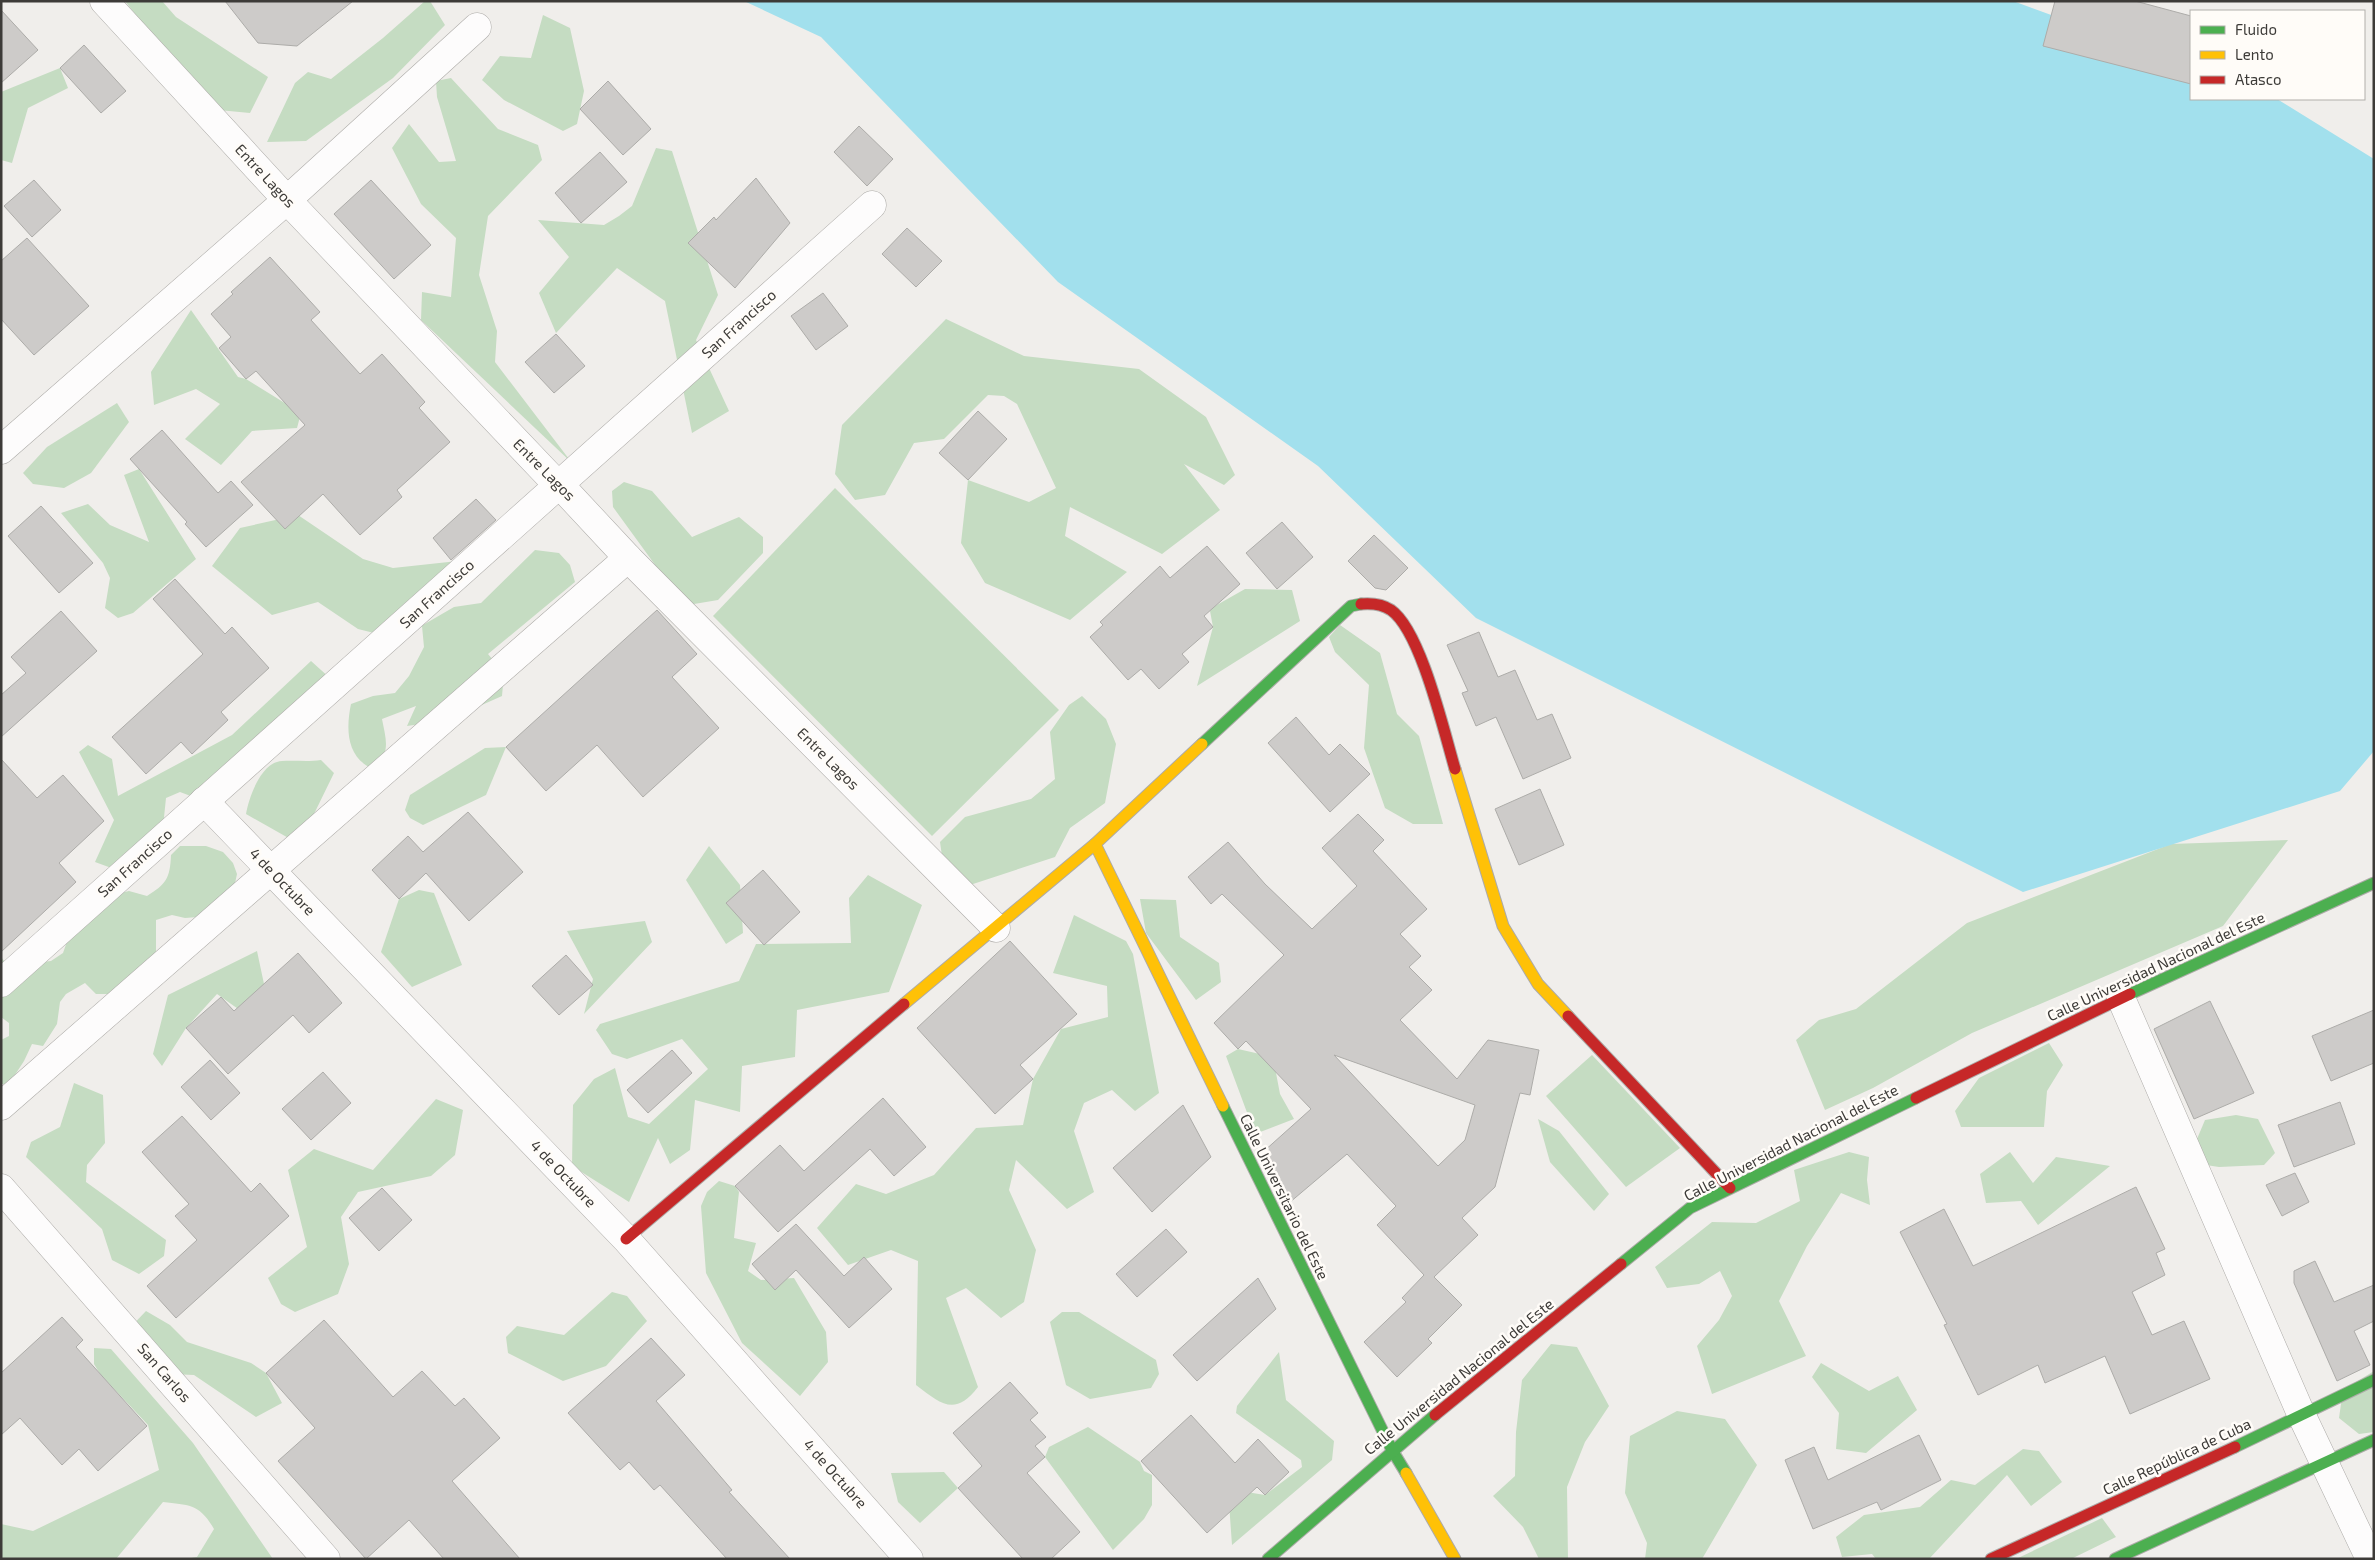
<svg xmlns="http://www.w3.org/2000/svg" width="2375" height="1560" font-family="'Exo 2',sans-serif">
<rect width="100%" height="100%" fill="#f0eeeb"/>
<g fill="#c5dcc2">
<polygon points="125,1 162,1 176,17 268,77 250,113 208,109"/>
<polygon points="425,1 430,1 445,25 393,78 306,141 267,142 295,83 308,72 331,79 383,38"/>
<polygon points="543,15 570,28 584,91 577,124 563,131 504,100 482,80 500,56 531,58"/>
<polygon points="60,68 68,88 28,108 12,163 1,160 1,92"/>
<polygon points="451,78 498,129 538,145 542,160 488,216 479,275 497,331 495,362 572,463 421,320 422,292 451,297 456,238 421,204 392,148 409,124 439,162 456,161 437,97 436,81"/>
<polygon points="656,148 672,151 718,295 696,340 729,411 692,433 665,301 617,268 556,333 539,293 569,257 538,220 604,225 619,216 632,206"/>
<polygon points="191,310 238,377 246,379 301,413 297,428 252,431 221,465 185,439 220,404 196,389 154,405 151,372"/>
<polygon points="946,319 1024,356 1139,369 1206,417 1235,475 1224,485 1184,464 1220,510 1162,554 1070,507 1065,536 1127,572 1070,620 985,583 961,543 968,480 1029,502 1056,488 1017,404 1004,396 988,395 944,439 914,443 885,495 855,500 835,474 842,425"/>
<polygon points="117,403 129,422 91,473 64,488 33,484 23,473 47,447"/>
<polygon points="139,469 196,559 133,613 118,618 105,608 110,578 103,563 61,513 88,504 110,525 149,542 124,475"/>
<polygon points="624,482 652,491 692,537 739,517 763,537 763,553 718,600 688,605 677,595 613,507 612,491"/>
<polygon points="835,488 1059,710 932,836 713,616"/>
<path d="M298,515L363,559L393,568L467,560L423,625L454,607L481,603L535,550L559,553L570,565L575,582L488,654L504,673L502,696L448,720L407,726L416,706L382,719C386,740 392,755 371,768C346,756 346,728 351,704L373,696L395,693L409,676L424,647L422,626L390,637L358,629L318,602L272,615L212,566L240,528Z"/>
<polygon points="1245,589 1292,590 1300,621 1197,686 1213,627 1210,611 1215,606"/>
<polygon points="1340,625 1380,653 1397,714 1419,736 1443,824 1413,824 1385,808 1364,748 1369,685 1335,652 1329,637"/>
<polygon points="311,661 331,679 256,742 220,807 180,792 166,798 160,856 136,877 95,862 114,820 79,752 88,745 112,759 118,796 232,735"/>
<polygon points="1082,696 1106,719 1116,744 1105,803 1070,828 1055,857 970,885 944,870 940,842 965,817 1031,799 1055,779 1050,732 1069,705"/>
<polygon points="506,747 486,795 423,825 410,818 405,810 410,795 485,748"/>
<path d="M321,760L334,773L313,816L292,840L246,814C249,797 261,762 282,761C295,760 307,762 321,760Z"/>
<polygon points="2288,840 2223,926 1972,1033 1873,1088 1825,1110 1796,1040 1819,1020 1856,1009 1967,923 2171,844"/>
<path d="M180,846H206L223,852L233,863L237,874L234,888L198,917L185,918L172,915L156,920V955L109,994H96L85,983L66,994L60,1002L57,1024L43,1046L32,1044L24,1061L9,1084H1V1040L9,1036V1023L1,1017V957L8,966L51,961L63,953L70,933L112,895L129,891L147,896C166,884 170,879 171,855Z"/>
<polygon points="709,846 740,885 743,933 726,944 686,880"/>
<polygon points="868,875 922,905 889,992 797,1010 795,1057 742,1066 740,1112 695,1100 690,1150 670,1164 658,1138 629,1202 572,1166 573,1105 594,1079 615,1068 628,1117 649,1124 708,1069 682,1039 627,1059 612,1054 596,1030 600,1024 739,981 756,944 851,943 849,898"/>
<polygon points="419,890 434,893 462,965 412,987 381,952 399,899"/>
<polygon points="1140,899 1176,900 1180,937 1219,963 1221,982 1196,1000 1146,933"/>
<path d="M1074,915L1126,941L1133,954L1159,1093L1135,1111L1112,1090L1084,1103L1074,1131L1094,1192L1067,1209L1016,1160L1009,1190L1036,1250L1024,1302L1001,1318L966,1288L946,1298L978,1387C955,1417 941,1404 916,1385L918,1261L891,1250L848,1265L817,1228L856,1184L886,1194L934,1175L976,1128L1023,1125L1033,1079L1061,1029L1108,1017L1107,986L1053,973Z"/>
<polygon points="645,921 652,942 584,1014 593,979 567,931"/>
<polygon points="257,951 264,984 265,1028 217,994 186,1028 162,1066 153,1054 168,995"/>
<polygon points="2049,1043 2063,1065 2047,1091 2044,1127 1961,1127 1955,1111 1979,1078"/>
<polygon points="1238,1049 1273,1057 1280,1094 1294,1119 1255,1134 1226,1056"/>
<polygon points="1592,1055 1680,1148 1626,1187 1546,1096"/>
<polygon points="74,1083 103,1095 105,1143 87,1165 86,1182 166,1240 164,1256 139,1274 112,1260 102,1229 26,1157 31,1142 60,1127"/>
<polygon points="436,1099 463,1110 455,1155 431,1176 358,1192 341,1217 349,1264 338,1294 295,1312 281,1304 268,1278 307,1247 288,1170 314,1149 373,1170"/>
<polygon points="2236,1115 2258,1119 2275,1153 2264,1165 2219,1167 2193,1163 2197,1139 2205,1120"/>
<polygon points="1538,1119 1559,1131 1609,1194 1594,1211 1550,1162"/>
<polygon points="1849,1152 1869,1157 1867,1180 1870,1205 1841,1193 1807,1246 1779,1301 1806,1356 1712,1394 1697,1346 1719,1320 1732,1296 1720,1271 1699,1284 1667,1288 1655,1267 1712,1222 1756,1223 1800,1201 1794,1170"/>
<polygon points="2010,1152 2033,1183 2056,1157 2110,1166 2038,1225 2021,1201 1986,1203 1980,1174"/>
<polygon points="719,1181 735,1186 739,1192 734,1238 756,1243 748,1271 761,1280 794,1278 826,1332 828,1362 800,1396 742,1343 706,1273 701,1206 707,1192"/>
<polygon points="612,1292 627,1296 647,1321 606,1366 563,1381 508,1353 506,1337 517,1326 564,1335"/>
<polygon points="146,1311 170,1325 187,1342 251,1363 266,1373 282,1403 256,1417 194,1375 146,1373 123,1335"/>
<polygon points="1062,1312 1079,1312 1156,1360 1159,1374 1151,1388 1090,1399 1066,1385 1050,1322"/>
<polygon points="1551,1344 1577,1347 1609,1406 1585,1442 1567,1487 1568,1559 1539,1559 1523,1527 1493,1496 1515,1476 1516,1432 1522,1380"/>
<path d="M94,1348L111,1349L193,1443L273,1559H185L197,1557L214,1529C200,1504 189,1505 163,1502L116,1559H1V1524L33,1531L159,1470L148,1425L100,1374L94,1364Z"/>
<polygon points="1279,1352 1286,1400 1334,1441 1332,1460 1232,1545 1228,1489 1265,1495 1302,1467 1301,1460 1236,1413 1237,1406"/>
<polygon points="1821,1363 1869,1391 1898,1376 1917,1410 1866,1453 1836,1449 1839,1413 1812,1377"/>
<polygon points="2374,1371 2374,1432 2359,1434 2339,1418 2343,1390"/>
<polygon points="1677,1411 1725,1419 1757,1465 1702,1559 1645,1559 1647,1543 1625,1493 1630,1436"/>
<polygon points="1088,1427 1140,1462 1144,1471 1152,1475 1152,1505 1144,1519 1113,1550 1045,1457 1049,1447"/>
<polygon points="2023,1449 2039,1451 2062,1482 2031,1506 2007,1475 1929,1559 1876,1559 1872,1554 1842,1557 1836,1537 1864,1515 1920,1507 1951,1480 1975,1485"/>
<polygon points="944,1472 958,1488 920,1523 898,1502 891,1473"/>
<polygon points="2102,1518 2116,1537 2071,1559 2016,1559"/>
</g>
<polygon fill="#a2e0ed" points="744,1 2013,1 2191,66 2191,99 2277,99 2374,159 2374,751 2340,791 2023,892 1476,618 1318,466 1058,282 821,37"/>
<g fill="#cdcbc9" stroke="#adaca9" fill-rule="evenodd">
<polygon points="225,1 353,1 297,46 258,43"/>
<polygon points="2055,1 2135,1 2191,16 2191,84 2043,46"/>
<polygon points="1,10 38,50 1,83"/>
<polygon points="84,45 126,91 101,113 60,68"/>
<polygon points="608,81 651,129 623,155 580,109"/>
<polygon points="859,126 893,159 867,186 834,152"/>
<polygon points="600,152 627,182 581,223 555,193"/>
<polygon points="756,178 790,223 735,288 688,243 714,217 716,220"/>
<polygon points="34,180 61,210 32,237 4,206"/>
<polygon points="371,180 431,245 394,279 334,214"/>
<polygon points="907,228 942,261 916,287 882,254"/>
<polygon points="27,238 89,306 34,355 1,319 1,261"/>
<polygon points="270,257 320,312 311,320 360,374 382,354 425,402 419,408 450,442 397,490 402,497 360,535 323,494 285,529 241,482 305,425 256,371 246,379 219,348 231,337 211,314 233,294 231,292"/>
<polygon points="823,293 848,326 816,350 791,316"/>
<polygon points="556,334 585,366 554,393 525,362"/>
<polygon points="978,411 1007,439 968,480 939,453"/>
<polygon points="162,430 218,493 231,481 253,505 206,547 185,524 187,522 130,459"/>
<polygon points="476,499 496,520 451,560 433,538"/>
<polygon points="41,506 93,563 59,593 8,536"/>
<polygon points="1282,522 1313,557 1277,589 1246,553"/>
<polygon points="1374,535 1408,568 1386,590 1375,588 1348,561"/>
<polygon points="1207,546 1240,584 1204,616 1213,627 1182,654 1189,662 1159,689 1141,669 1128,680 1090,637 1103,625 1100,622 1160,566 1170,578"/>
<polygon points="175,579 225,634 232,627 269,668 221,712 228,720 192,754 181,742 146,774 112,737 203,654 153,599"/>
<polygon points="657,610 697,654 672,677 719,728 643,797 597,745 546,791 506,747"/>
<polygon points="61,611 97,651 1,737 1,695 26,673 11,657"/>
<polygon points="1479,632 1498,677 1515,670 1537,720 1552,714 1571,758 1523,779 1496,717 1476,726 1462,693 1468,691 1447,645"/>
<polygon points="1296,717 1329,755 1340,744 1370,774 1330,812 1268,743"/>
<polygon points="1,759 37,798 63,775 104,821 59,863 76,882 1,952"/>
<polygon points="1540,789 1564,845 1519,865 1495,809"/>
<polygon points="468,812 523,872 469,921 426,873 399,899 372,870 408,836 423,852"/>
<path d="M1358,814L1384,840L1373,851L1427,909L1400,934L1421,956L1409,967L1432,990L1400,1020L1457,1079L1488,1040L1539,1050L1530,1095L1520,1093L1495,1187L1462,1218L1478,1235L1434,1277L1462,1305L1428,1339L1432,1343L1397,1377L1364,1342L1406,1302L1402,1298L1424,1275L1377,1225L1396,1206L1347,1154L1289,1203L1263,1152L1311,1109L1246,1041L1238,1049L1214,1023L1284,955L1222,894L1211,904L1188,877L1228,842L1265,884L1312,929L1357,886L1322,848ZM1334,1055L1475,1105L1465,1140L1438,1166Z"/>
<polygon points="763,870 800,912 764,945 726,903"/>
<polygon points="1010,941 1077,1014 1020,1065 1033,1079 995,1114 917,1028"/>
<polygon points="298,953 342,1003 309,1033 293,1015 228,1074 186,1028 221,997 234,1011"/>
<polygon points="566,955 593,985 559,1015 532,986"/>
<polygon points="2210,1001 2254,1093 2194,1119 2154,1029"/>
<polygon points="2374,1010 2374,1063 2331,1081 2312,1036"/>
<polygon points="672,1050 692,1073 648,1113 627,1090"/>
<polygon points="210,1060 240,1093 211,1120 181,1087"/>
<polygon points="323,1072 351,1103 311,1140 282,1109"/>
<polygon points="883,1098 926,1147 894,1176 870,1149 778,1232 735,1186 780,1145 804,1171"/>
<polygon points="2340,1102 2355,1144 2294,1167 2278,1125"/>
<polygon points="1183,1105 1211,1157 1152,1212 1113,1168"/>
<polygon points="182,1116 251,1192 260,1183 289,1216 176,1318 147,1286 197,1240 175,1216 189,1204 142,1152"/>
<polygon points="2295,1173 2309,1202 2282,1216 2266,1185"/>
<polygon points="2136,1187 2165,1249 2156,1253 2165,1275 2132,1292 2152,1335 2184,1321 2210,1379 2130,1414 2105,1356 2045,1383 2038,1365 1978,1395 1944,1325 1947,1324 1900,1232 1944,1209 1973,1266"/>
<polygon points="382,1188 412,1220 379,1251 349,1218"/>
<polygon points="796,1224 844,1276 864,1257 892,1289 849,1328 796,1270 775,1290 752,1264"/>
<polygon points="1166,1229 1187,1252 1137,1297 1116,1274"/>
<polygon points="2315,1261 2334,1302 2374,1285 2374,1321 2354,1331 2370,1365 2337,1381 2294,1283 2294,1271"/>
<polygon points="1258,1278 1276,1309 1197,1381 1173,1355"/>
<polygon points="62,1317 83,1340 76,1347 147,1426 98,1471 79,1449 62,1465 20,1418 1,1435 1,1373"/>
<polygon points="324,1320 393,1397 422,1371 455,1406 464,1398 500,1438 452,1481 520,1559 444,1559 409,1520 366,1559 278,1461 315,1428 266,1373"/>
<polygon points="651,1338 685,1375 656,1401 732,1490 729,1492 790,1559 727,1559 660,1485 654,1490 629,1462 620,1470 568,1413"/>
<polygon points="1010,1382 1038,1413 1030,1420 1046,1437 1035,1446 1045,1457 1027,1473 1080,1532 1051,1559 1023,1559 958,1488 982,1466 953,1433"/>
<polygon points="1191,1415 1235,1463 1258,1439 1289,1472 1265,1495 1257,1487 1207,1533 1141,1461"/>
<polygon points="1919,1435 1941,1480 1881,1510 1877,1502 1813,1529 1785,1460 1814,1447 1828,1480"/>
</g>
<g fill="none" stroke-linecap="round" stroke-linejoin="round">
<defs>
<g id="street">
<polyline points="104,1 287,200 554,481 559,484 628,558 996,928"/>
<polyline points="1,450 287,200 477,27"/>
<polyline points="204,801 626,1239 909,1559"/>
<polyline points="1,983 872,205"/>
<polyline points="2121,998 2302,1416 2370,1559"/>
<polyline points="1,1106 628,558"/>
<polyline points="1,1188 326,1559"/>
</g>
<g id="fast">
<polyline points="1202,744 1351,606 1361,604"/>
<polyline points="2130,994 2374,883"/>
<polyline points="1223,1106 1392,1450 1406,1473"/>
<polyline points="1621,1264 1690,1208 1916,1098"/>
<polyline points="2235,1447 2374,1380"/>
<polyline points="1268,1559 1435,1415"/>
<polyline points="2115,1559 2374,1440"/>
</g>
<g id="slow">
<polyline points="1455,769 1503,926 1538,984 1568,1016"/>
<polyline points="1095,844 1223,1106"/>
<polyline points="904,1004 1095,844 1202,744"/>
<polyline points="1406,1473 1455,1559"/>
</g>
<g id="jam">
<path d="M1361,604C1372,603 1382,604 1391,610C1421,631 1444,732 1455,769"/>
<polyline points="1568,1016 1730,1188"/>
<polyline points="1916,1098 2130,994"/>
<polyline points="626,1239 904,1004"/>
<polyline points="1435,1415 1621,1264"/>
<polyline points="1991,1559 2235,1447"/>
</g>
</defs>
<use href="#street" stroke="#adaba8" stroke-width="29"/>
<use href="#fast" stroke="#adaba8" stroke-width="13"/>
<use href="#slow" stroke="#adaba8" stroke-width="13"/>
<use href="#jam" stroke="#adaba8" stroke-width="13"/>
<use href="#street" stroke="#fdfcfc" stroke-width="28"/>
<use href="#fast" stroke="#4caf50" stroke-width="11"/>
<use href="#slow" stroke="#ffc107" stroke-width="11"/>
<use href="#jam" stroke="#c62828" stroke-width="11"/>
</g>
<g text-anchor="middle" stroke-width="5" stroke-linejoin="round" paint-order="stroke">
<g font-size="15" fill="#3d3b38" stroke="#fffcf8">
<text transform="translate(265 176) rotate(47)" y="5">Entre Lagos</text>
<text transform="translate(739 324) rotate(-42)" y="5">San Francisco</text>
<text transform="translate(544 470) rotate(45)" y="5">Entre Lagos</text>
<text transform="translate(437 594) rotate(-42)" y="5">San Francisco</text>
<text transform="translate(828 759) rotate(45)" y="5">Entre Lagos</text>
<text transform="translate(135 863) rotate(-42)" y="5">San Francisco</text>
<text transform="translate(282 882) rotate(46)" y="5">4 de Octubre</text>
<text transform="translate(2156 967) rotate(-25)" y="5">Calle Universidad Nacional del Este</text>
<text transform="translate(1791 1143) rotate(-27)" y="5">Calle Universidad Nacional del Este</text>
<text transform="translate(563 1174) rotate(46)" y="5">4 de Octubre</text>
<text transform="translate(1284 1197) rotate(64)" y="5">Calle Universitario del Este</text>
<text transform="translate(164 1373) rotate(49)" y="5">San Carlos</text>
<text transform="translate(1459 1377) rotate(-39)" y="5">Calle Universidad Nacional del Este</text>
<text transform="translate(2177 1457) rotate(-25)" y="5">Calle República de Cuba</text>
<text transform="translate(835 1474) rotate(48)" y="5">4 de Octubre</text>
</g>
</g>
<rect width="2375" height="1560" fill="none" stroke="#3d3b38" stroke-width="5"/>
<rect x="2190" y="10" width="175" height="90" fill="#fffcf8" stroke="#b1afab"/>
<rect x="2200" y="26" width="25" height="8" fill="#4caf50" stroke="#b1afab"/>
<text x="2235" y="35" font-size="15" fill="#3d3b38">Fluido</text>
<rect x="2200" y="51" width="25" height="8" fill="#ffc107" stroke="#b1afab"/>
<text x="2235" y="60" font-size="15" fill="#3d3b38">Lento</text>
<rect x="2200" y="76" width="25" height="8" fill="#c62828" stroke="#b1afab"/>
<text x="2235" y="85" font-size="15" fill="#3d3b38">Atasco</text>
</svg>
